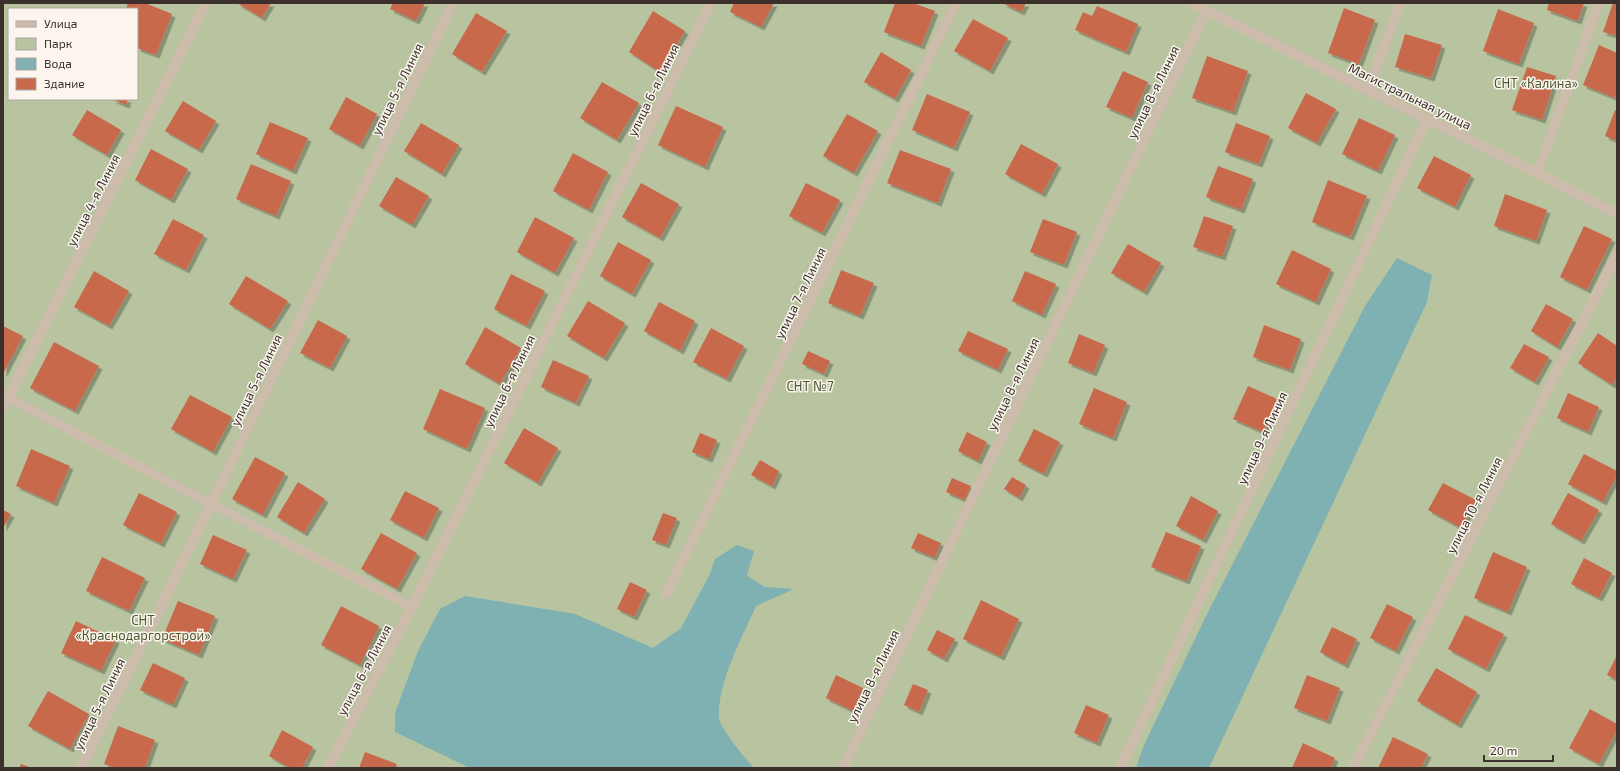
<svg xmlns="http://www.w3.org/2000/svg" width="1620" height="771" font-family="'Exo 2',sans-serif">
<defs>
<filter id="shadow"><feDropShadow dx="3.5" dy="3.5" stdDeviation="0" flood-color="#0004"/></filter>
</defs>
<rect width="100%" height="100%" fill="#f4ebe1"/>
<path fill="#b8c4a0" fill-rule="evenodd" d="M3,3H1617V768H3ZM9,9H137V99H9Z"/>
<g fill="#7fb0b2">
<polygon points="1397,258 1432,275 1427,302 1209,768 1136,768 1144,745 1206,616 1365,306"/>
<path d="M737,545L754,551L747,576L765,587L794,589L756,606C742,638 717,683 719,718C720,728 747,761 754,768H470L395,732V713L418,651L440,609L465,596L575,614L653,648L681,628L709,576L715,559Z"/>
</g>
<g fill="#c8694b" filter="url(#shadow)">
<polygon points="128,3 145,3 172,14 156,55 137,48 137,9 126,9"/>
<polygon points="237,3 271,3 262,18"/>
<polygon points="393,3 425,3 416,21 390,9"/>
<polygon points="734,3 774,3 761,27 730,12"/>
<polygon points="895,3 913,3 935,11 921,46 884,32"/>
<polygon points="1002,3 1026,3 1021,12"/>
<polygon points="1549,3 1584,3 1578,21 1547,10"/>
<polygon points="1613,3 1617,3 1617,36 1603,32"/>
<polygon points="1097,6 1138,24 1126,52 1075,30 1083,12 1092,16"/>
<polygon points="1344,8 1375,20 1359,64 1328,53"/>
<polygon points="1498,9 1534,23 1519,64 1483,51"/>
<polygon points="653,11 685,31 660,72 629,52"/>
<polygon points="476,13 507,31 482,72 452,54"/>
<polygon points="973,19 1008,38 990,71 954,51"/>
<polygon points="1405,34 1442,45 1431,78 1395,67"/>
<polygon points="1599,45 1617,53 1617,92 1615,98 1583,85"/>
<polygon points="881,52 911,70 895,99 864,82"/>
<polygon points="1207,56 1248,71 1233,112 1192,98"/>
<polygon points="1527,67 1556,76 1542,120 1512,110"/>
<polygon points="1123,71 1148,82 1132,118 1106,107"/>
<polygon points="602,82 639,103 617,140 580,118"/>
<polygon points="1306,93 1336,109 1317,143 1288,128"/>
<polygon points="927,94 970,112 954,148 912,130"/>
<polygon points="346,97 377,114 360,146 329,129"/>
<polygon points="111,99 128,99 126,105"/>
<polygon points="183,101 216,121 199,150 165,131"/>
<polygon points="676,106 723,127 705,167 658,145"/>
<polygon points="87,110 121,130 107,155 72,135"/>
<polygon points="1615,110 1617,111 1617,141 1605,136"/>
<polygon points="847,114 878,131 854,173 823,156"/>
<polygon points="1359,118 1395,135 1378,171 1342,154"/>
<polygon points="270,122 308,138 293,171 256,154"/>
<polygon points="421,123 459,145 442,174 404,151"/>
<polygon points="1236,123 1270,136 1259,164 1225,152"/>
<polygon points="1021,144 1058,164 1042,194 1005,174"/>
<polygon points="151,149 188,169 171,200 135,180"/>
<polygon points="900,150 951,169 938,203 887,183"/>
<polygon points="573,153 608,172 589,210 553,191"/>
<polygon points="1434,156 1471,175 1455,207 1417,188"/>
<polygon points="251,164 291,181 276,216 236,199"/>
<polygon points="1218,166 1253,179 1241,210 1206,197"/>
<polygon points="396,177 429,196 412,225 379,206"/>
<polygon points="1328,180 1367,196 1350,237 1312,222"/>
<polygon points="641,183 679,204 660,238 622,217"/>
<polygon points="806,183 840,200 822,233 789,216"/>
<polygon points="1505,194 1547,210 1536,241 1494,226"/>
<polygon points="1204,216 1233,226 1222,257 1193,247"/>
<polygon points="535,217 574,238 555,273 517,252"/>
<polygon points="173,219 204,235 186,270 154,254"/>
<polygon points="1043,219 1077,232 1064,265 1030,252"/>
<polygon points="1584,226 1612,239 1587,290 1560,277"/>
<polygon points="618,242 651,260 632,294 600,276"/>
<polygon points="1128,244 1161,263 1144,292 1111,273"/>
<polygon points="1292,250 1331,269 1316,302 1276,284"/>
<polygon points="841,270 874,283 860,316 828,303"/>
<polygon points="94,271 129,291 109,326 74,307"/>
<polygon points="1025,271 1056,284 1042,315 1012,301"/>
<polygon points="511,274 545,291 527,326 494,309"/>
<polygon points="246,276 288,301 270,329 229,304"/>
<polygon points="588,301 625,323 604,358 567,336"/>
<polygon points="659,302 695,321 680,351 644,331"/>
<polygon points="1546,304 1573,319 1557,347 1531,331"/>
<polygon points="318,320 347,336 330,368 300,353"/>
<polygon points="1264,325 1301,339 1290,370 1253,357"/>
<polygon points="3,326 23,336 3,374"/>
<polygon points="485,327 521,348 500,384 465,364"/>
<polygon points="711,328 744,346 727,379 693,362"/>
<polygon points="968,331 1008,349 998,370 958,351"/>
<polygon points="1598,333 1617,346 1617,377 1612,385 1578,363"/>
<polygon points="1079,334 1105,345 1093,373 1068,363"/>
<polygon points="54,342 99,366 75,411 30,388"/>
<polygon points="1524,344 1549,357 1535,382 1510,368"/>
<polygon points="808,351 830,361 824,374 802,364"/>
<polygon points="553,360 589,376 576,403 541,387"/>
<polygon points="1248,386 1277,399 1263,432 1233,419"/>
<polygon points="1094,388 1127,402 1113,438 1079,424"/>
<polygon points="440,389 485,408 467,449 423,429"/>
<polygon points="1568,393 1599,407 1588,432 1557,418"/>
<polygon points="190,395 232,417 213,452 171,429"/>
<polygon points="524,428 558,448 538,483 504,463"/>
<polygon points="1034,429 1060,442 1044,474 1018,461"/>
<polygon points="967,432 987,442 978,461 958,451"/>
<polygon points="700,433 717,440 709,459 692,452"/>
<polygon points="31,449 70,466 54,503 16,486"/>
<polygon points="1584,454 1617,471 1617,475 1603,502 1568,484"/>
<polygon points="255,457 285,473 263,515 232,499"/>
<polygon points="760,460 779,471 772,486 751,475"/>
<polygon points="1012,477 1026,485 1019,498 1004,489"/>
<polygon points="952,478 971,486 965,500 946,492"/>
<polygon points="298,482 325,499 304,533 277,517"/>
<polygon points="1443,483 1476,500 1461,528 1428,510"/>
<polygon points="405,491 439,508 424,538 390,520"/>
<polygon points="139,493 177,512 161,544 123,525"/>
<polygon points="1568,493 1599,510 1581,541 1551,524"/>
<polygon points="1191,496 1218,511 1203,540 1176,526"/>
<polygon points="3,510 11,514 3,528"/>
<polygon points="663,513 677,518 666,545 652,540"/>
<polygon points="1166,532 1201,546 1186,581 1151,567"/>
<polygon points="381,533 417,553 397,589 361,569"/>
<polygon points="918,533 941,543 935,558 911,548"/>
<polygon points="213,535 247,550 233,579 200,564"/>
<polygon points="1493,552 1527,567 1508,612 1474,598"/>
<polygon points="102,557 145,578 129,611 86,591"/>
<polygon points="1584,558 1612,573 1599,598 1571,584"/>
<polygon points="630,582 647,590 634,617 617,609"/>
<polygon points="981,600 1019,619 1001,657 963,639"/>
<polygon points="178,601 215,616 199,655 162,639"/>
<polygon points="1387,604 1413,617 1396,651 1370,638"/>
<polygon points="341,606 379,626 360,665 321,645"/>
<polygon points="1465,615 1504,634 1486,669 1448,649"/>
<polygon points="76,621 116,640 101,671 61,653"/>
<polygon points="1332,627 1357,639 1345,665 1320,652"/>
<polygon points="937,630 955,639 944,659 927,650"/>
<polygon points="1617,655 1617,680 1607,675"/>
<polygon points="153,663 185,678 173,705 140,690"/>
<polygon points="1436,668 1477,692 1458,725 1417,701"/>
<polygon points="836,675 863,688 853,711 826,698"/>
<polygon points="1307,675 1340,688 1327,721 1294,708"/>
<polygon points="913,684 928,690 919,712 904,705"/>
<polygon points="48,691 89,714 70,749 28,726"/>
<polygon points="1086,705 1109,715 1097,743 1074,733"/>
<polygon points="1590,709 1617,724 1617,730 1599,764 1569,748"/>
<polygon points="118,726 155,740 145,768 115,768 104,764"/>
<polygon points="282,730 313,747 302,768 290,768 269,756"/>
<polygon points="1393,737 1428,754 1421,768 1378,768"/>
<polygon points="1303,743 1335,758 1331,768 1292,768"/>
<polygon points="365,752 397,764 395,768 359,768"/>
<polygon points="21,764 32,768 19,768"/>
</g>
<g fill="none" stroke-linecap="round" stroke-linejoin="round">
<polyline stroke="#cdbbac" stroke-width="9" points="3,395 211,504 412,607"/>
<g stroke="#cdbbac" stroke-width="10">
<polyline points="1191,3 1537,173 1617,214"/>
<polyline points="1368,90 1400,3"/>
<polyline points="1537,173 1599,3"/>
<polyline points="3,408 206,3"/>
<polyline points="666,594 956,3"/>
<polyline points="81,768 211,504 453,3"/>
<polyline points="328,768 412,607 711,3"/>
<polyline points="843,768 1206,11"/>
<polyline points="1120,768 1427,119"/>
<polyline points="1353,768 1617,255"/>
</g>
</g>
<g text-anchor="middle" stroke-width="3" stroke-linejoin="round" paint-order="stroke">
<g font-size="13" fill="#4a5a2e" stroke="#fbf5ee">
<text x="1536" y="88">СНТ «Калина»</text>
<text x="810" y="391">СНТ №7</text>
<text x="143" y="625">СНТ<tspan x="143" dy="15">«Краснодаргорстрой»</tspan></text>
</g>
<g font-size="13" fill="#3b302b" stroke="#fbf5ee">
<text transform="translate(397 89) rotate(-64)" y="5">улица 5-я Линия</text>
<text transform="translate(653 90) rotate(-64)" y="5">улица 6-я Линия</text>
<text transform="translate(1153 92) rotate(-64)" y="5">улица 8-я Линия</text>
<text transform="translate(1410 96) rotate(26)" y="5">Магистральная улица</text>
<text transform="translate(93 200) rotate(-63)" y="5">улица 4-я Линия</text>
<text transform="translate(800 293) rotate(-64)" y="5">улица 7-я Линия</text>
<text transform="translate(256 380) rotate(-64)" y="5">улица 5-я Линия</text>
<text transform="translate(509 381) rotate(-64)" y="5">улица 6-я Линия</text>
<text transform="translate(1013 384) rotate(-64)" y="5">улица 8-я Линия</text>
<text transform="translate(1262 438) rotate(-65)" y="5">улица 9-я Линия</text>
<text transform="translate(1474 505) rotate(-63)" y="5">улица 10-я Линия</text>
<text transform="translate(364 670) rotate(-62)" y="5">улица 6-я Линия</text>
<text transform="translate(873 676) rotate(-64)" y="5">улица 8-я Линия</text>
<text transform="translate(99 704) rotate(-64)" y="5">улица 5-я Линия</text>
</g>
</g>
<rect width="1620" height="771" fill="none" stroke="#3b302b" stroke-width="8"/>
<rect x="8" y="8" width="130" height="92" fill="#fbf5ee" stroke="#aea6a0"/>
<rect x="16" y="21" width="20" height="6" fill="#cdbbac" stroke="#aea6a0"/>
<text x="44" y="28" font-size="12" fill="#3b302b">Улица</text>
<rect x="16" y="38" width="20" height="12" fill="#b8c4a0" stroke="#aea6a0"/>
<text x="44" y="48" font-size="12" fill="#3b302b">Парк</text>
<rect x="16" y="58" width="20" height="12" fill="#7fb0b2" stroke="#aea6a0"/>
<text x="44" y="68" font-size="12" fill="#3b302b">Вода</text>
<rect x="16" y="78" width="20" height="12" fill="#c8694b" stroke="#aea6a0"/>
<text x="44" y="88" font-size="12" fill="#3b302b">Здание</text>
<path d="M1484 755v6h69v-6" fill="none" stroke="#3b302b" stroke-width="2"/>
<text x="1490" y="755" font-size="12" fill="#3b302b" stroke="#fbf5ee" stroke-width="3" paint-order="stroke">20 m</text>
</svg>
